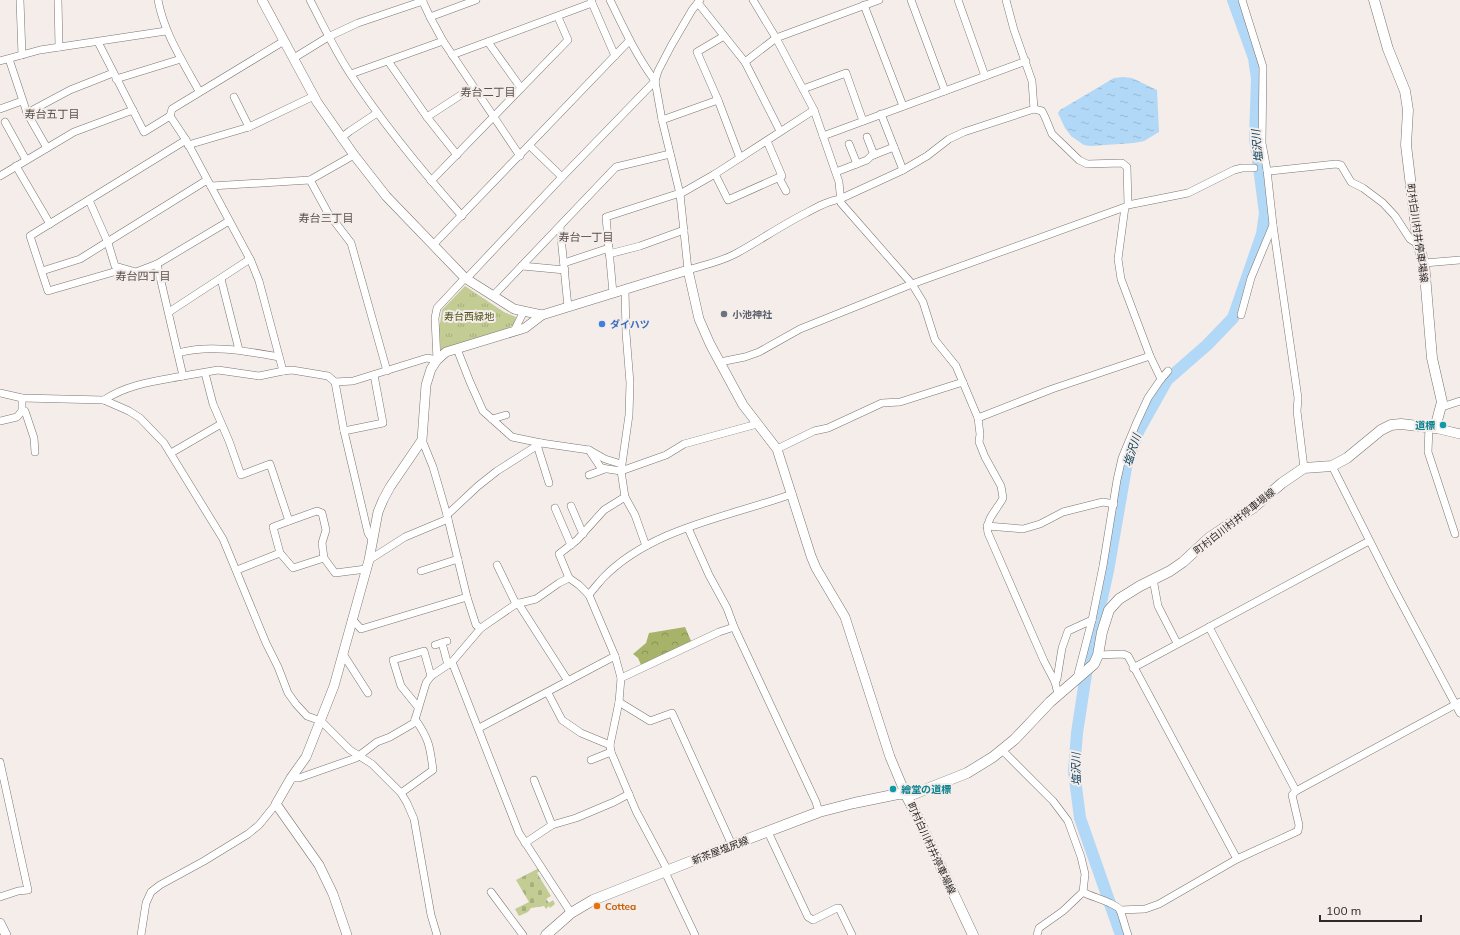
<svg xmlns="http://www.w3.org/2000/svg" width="1460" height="935" font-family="Mulish,'Noto Sans JP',sans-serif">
<defs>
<pattern id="forest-crowns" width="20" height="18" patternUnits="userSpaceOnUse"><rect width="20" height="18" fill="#a8b36a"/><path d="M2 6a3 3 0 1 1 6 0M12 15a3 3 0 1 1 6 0" fill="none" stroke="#899257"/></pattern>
<pattern id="cemetery-stones" width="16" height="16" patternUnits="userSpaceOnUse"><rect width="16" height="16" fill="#c2cc93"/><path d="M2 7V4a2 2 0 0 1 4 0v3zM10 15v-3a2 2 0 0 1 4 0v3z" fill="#a7af7f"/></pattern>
<pattern id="park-tufts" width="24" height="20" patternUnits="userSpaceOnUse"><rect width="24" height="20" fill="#c2cc93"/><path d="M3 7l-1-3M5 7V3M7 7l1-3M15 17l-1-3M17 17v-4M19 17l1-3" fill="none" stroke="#a7af7f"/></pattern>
<pattern id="water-ripples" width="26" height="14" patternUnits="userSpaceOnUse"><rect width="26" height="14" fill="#b1d8f6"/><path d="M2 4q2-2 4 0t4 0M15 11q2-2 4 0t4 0" fill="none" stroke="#99bad3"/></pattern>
</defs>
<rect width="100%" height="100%" fill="#f5ede9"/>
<polygon fill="url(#forest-crowns)" points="685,627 692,643 642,667 638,658 633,654 646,643 649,633"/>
<polygon fill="url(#cemetery-stones)" points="539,868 540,871 537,873 551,896 546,899 549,903 553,900 555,904 550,908 549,906 546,909 544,906 531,908 528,912 519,916 515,909 529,902 516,880"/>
<polygon fill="url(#park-tufts)" points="465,286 504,312 516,317 514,324 507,329 441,350 439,330 442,310"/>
<polygon fill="url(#water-ripples)" points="1123,77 1132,78 1157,90 1159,132 1144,141 1134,143 1091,146 1084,145 1071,136 1065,128 1058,113 1060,110 1114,78"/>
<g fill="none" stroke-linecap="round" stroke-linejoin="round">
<polyline stroke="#b1d8f6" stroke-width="12" points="1121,935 1080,818 1074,771 1077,733 1088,661 1108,571 1127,462 1139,430 1167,380 1207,345 1233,318 1262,234 1265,213 1255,138 1257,79 1254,58 1233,0"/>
<defs>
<g id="minor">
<polyline points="20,0 22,55"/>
<polyline points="58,0 59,47"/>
<path d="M158,0C164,33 183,62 199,91"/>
<path d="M310,0C323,25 335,51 351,75C384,125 422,171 462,216"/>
<polyline points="422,0 430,17 443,41 520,156"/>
<path d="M610,0C624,29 636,55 655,81"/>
<path d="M700,0L692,10L671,46L658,71L655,81L662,120L680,194L688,270C704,265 720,262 735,254C759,241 782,225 806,213C817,207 827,201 840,199L903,170L927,156L949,139L964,132L1034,109L1042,111L1045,117L1052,134L1079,160L1087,164L1122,163L1127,167L1128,205L1188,193L1234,170L1242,168H1254"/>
<path d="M753,0L776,38L814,110L839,182L841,203L912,284L923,302L935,340L956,366L978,418L980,434L979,442L985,457L1001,486L1003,498C997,510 985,519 988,533L1044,661L1055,682L1058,694"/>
<polyline points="911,0 945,91"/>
<polyline points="958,0 985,76"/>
<polyline points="1006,0 1014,30 1032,81 1034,109"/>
<polyline points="592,3 615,56"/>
<polyline points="698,3 745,62 780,131"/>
<polyline points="864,5 903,106"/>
<polyline points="430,17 476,0"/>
<polyline points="724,36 697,52 718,100 740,158"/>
<polyline points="98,42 144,132 170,116 172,109 284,41"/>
<polyline points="488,42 521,88"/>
<polyline points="452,55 592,3 591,0"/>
<polyline points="294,58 328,37 358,23 423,1"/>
<polyline points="9,59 27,113 47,148"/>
<polyline points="0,61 40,50 166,31"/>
<polyline points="388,61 427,117 457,155"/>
<polyline points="745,62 776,38 879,0"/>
<polyline points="351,74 443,41"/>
<polyline points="116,79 181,59"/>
<polyline points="803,89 846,73 863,121"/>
<polyline points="234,97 249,127"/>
<polyline points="0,109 22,101"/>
<polyline points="27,113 70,90 113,73"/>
<polyline points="881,114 903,170"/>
<polyline points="170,116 186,140 251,261 259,281 283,371 292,370 328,376 335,382 344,431 368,533 372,539"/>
<polyline points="427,117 473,87"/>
<polyline points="662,120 718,100"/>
<polyline points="5,122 26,160"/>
<polyline points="823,136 1026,61"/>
<polyline points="867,137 874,155"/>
<polyline points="341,138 350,131 377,113"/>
<polyline points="849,144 857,164"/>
<polyline points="188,145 249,127 314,96"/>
<polyline points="530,146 562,177"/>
<polyline points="354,155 310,180 328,213 351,243 387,371"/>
<polyline points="16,166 50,224"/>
<polyline points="1267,170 1270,171 1336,164 1341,165 1351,182 1363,188 1383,203 1395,216 1410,239 1418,244"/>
<polyline points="836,172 867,160 871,156 894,147"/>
<polyline points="715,174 728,200 782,176 767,141"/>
<polyline points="0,176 74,132 133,110"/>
<polyline points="779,178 786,191"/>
<polyline points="431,181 568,40 558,17"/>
<polyline points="211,186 310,180"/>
<polyline points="680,194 715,174 814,110"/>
<polyline points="89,200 108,243 115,266 136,272 157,264 229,221"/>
<polyline points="1273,225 1298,398 1297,411 1304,468"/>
<polyline points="560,227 568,307"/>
<polyline points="433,245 629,41"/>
<polyline points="609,254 640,246 684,230"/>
<polyline points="564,263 609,248"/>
<polyline points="1424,263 1460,260"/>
<polyline points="522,266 565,270"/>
<polyline points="124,269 48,291 30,236 186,140"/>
<polyline points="42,271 80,259 207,180"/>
<polyline points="221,279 239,350"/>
<polyline points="466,279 562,177 655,81"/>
<polyline points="625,289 626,333 630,383 629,415 621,471 625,497 635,515 646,546"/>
<polyline points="613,293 606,217 680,193"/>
<polyline points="493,296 616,167 670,154"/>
<polyline points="169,312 250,259"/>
<polyline points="1241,315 1251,278 1273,225 1267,170 1262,143 1263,67 1242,0"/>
<polyline points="514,331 524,311"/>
<polyline points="457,349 470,382 483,411 512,437 541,443 589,450 601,468 621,471 666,455 684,444 757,424"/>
<path d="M178,353C211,344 246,351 279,357"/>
<polyline points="1150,356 1161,379"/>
<polyline points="720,362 745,357 759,352 800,329 912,284 1125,207 1118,259 1121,279 1150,356 1052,389 978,418"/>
<polyline points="205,373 213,404 229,441 241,475 270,464 289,521 273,527 280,553 293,568 324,558 335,573 366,569"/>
<polyline points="183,376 218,370 259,376 283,371"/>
<polyline points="335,382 353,381 427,358 437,360 435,318 437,308 465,278"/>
<polyline points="0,393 22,398 104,400 129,411 140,418 164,443 223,539 266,643 278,667 288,693 296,704 307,716 321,721 350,750 372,764 401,793 407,803 414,819 431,915 437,935"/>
<path d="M104,400C128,384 156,381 183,376L157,264"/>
<polyline points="1442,407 1460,401"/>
<polyline points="22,411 25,411 34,438 35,452"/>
<polyline points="492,419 506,415"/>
<polyline points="0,421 17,417 22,411 22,398"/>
<polyline points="1429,427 1428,452 1455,534"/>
<polyline points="344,431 383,423 374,375"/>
<polyline points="422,440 433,467 447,515 467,597 476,625 481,628"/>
<polyline points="537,445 549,483"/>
<polyline points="777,449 814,431 828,428 882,403 900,402 963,382"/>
<polyline points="589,450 605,459 621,464"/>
<polyline points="171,453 221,424"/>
<polyline points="1332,466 1393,587 1460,713"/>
<polyline points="589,475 605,469"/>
<polyline points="625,497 604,510 577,540 559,554 569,578 579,585 589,595 615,656 621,678 619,702 610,745 611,752 636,811 668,871"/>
<polyline points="571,506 583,534"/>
<polyline points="555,508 571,545"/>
<polyline points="447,515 478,486 497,471 541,443"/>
<polyline points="289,521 317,511 322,513 326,530 322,543 324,558"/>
<polyline points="987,526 1023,529 1040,524 1063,512 1103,502 1114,504"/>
<polyline points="688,528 709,575 727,608 734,627 816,802 819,812"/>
<polyline points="369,560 405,537 448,519"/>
<polyline points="497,565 516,604"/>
<polyline points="237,570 280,553"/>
<polyline points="421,571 458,559"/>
<polyline points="1153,579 1158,606 1177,643"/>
<path d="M589,595C593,589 598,584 603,578C651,528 729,517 792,494"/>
<polyline points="518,603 568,681"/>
<polyline points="352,619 361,629 467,597"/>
<polyline points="1209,627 1296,791"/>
<polyline points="442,643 448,665"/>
<polyline points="435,645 447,641"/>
<polyline points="343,654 368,693"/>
<polyline points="1098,655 1123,654 1128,656 1237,859"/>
<polyline points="452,662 519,833 571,913"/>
<polyline points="1133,668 1369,541"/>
<polyline points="621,678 719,632 734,627"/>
<polyline points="1077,678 1092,620 1103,566 1117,480 1122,458 1136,424 1148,398 1161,379 1168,371"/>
<polyline points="1055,682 1057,679 1062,648 1068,631 1092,620"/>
<polyline points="548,693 562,720 581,733 610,745"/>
<polyline points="619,702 650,721 672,713 732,845"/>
<polyline points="418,707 401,686 393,660 424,651 431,676"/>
<polyline points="479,728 615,656"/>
<polyline points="1002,750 1053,801 1068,821 1081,857 1085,874 1083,892 1063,911 1039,928 1037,935"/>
<polyline points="591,760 611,752"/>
<polyline points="0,762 28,890 18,891 0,897"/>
<polyline points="291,778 299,778 356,758 377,742 390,737 414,723 426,683 431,676 452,662 481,628 516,604 536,599 559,583 569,578"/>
<polyline points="534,780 552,825"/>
<path d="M401,793L433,770C430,746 429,739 415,719"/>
<polyline points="768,832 808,917 813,920 837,908 839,908 852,935"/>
<polyline points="525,843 552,825 576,818 614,802 629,794"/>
<polyline points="665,872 695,935"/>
<polyline points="491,892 523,935"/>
<path d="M1083,892C1091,897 1116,903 1120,910C1123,918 1125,927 1128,935"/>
<polyline points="1120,910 1145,909 1159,904 1237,859 1298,831 1299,825 1292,795 1296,791 1460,702"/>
<polyline points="141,935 146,903 151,892 160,885 204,861 248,834 259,825 276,804"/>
</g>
<g id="tertiary">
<polyline points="262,0 317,102 354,155 386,196 465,278 514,309 542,315"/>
<polyline points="1435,428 1460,434"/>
<polyline points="0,923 6,935"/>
<polyline points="347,935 333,894 319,865 276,804 291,778 306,757 334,686 369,560 378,512 383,500 390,487 422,440 426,385 431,369 437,360 446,352 525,328 542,315 688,270 699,319 710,344 743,405 777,449 811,556 816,568 845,617 890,757 906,795"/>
</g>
<g id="secondary">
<polyline points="906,795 917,816 973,935"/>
<polyline points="546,935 571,913 593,900 732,845 819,812 854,803 898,794 914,794 967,773 993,757 1015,739 1050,702 1094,664 1098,655 1102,632 1109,610 1119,599 1140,586 1170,571 1183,562 1209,538 1253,508 1282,483 1304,468 1332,466 1347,458 1381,430 1391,425 1401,424 1435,428 1442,402 1432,358 1424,263 1418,244 1406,145 1408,110 1405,91 1388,49 1374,0"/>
</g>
</defs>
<use href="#minor" stroke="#7b7571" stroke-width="8"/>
<use href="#tertiary" stroke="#7b7571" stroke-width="10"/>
<use href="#secondary" stroke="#7b7571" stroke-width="11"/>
<use href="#minor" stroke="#fff" stroke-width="7"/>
<use href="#tertiary" stroke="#fff" stroke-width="9"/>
<use href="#secondary" stroke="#fff" stroke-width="10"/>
</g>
<circle fill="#6b7280" stroke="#f5ede9" stroke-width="1.5" cx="724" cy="314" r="4"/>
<circle fill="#3f7fe0" stroke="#f5ede9" stroke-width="1.5" cx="602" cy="324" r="4"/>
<g fill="#0f9aa8" stroke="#f5ede9" stroke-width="1.5">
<circle cx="1443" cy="425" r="4"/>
<circle cx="893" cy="789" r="4"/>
</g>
<circle fill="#e8710a" stroke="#f5ede9" stroke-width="1.5" cx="597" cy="906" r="4"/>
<g text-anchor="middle" stroke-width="4" stroke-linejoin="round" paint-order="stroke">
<g font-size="10" fill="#2d2a29" stroke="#f5ede9">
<text transform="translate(1418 233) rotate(82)" y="4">町村白川村井停車場線</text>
<text transform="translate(1234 521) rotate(-38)" y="4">町村白川村井停車場線</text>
<text transform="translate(932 848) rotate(65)" y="4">町村白川村井停車場線</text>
<text transform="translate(720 850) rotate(-21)" y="4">新茶屋塩尻線</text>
</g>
<g font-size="10" font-weight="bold" fill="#5b616d" stroke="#f5ede9" text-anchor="start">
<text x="732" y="318">小池神社</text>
</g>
<g font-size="10" fill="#4e541e" stroke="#f5ede9">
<text x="469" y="320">寿台西緑地</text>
</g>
<g font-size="10" font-weight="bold" fill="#366cbe" stroke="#f5ede9" text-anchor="start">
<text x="610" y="328">ダイハツ</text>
</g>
<g font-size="10" font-weight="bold" fill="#0d838f" stroke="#f5ede9" text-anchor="end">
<text x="1435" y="429">道標</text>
<text x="901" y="793" text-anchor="start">繪堂の道標</text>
</g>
<g font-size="10" font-weight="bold" fill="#c56008" stroke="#f5ede9" text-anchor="start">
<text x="605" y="910">Cottea</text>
</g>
<g font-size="11" fill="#58524e" stroke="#f5ede9">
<text x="488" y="96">寿台二丁目</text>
<text x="52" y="118">寿台五丁目</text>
<text x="326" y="222">寿台三丁目</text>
<text x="586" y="241">寿台一丁目</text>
<text x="143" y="280">寿台四丁目</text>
</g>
<g font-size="11" font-style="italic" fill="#063c5c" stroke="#f5ede9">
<text transform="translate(1257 146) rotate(-95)" y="4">塩沢川</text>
<text transform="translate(1132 450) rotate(-72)" y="4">塩沢川</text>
<text transform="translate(1076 769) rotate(-91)" y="4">塩沢川</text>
</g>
</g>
<path d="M1320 915v6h101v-6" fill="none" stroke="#2d2a29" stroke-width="2"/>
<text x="1326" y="915" font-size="12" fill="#2d2a29" stroke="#f5ede9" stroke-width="3" paint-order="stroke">100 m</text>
</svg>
